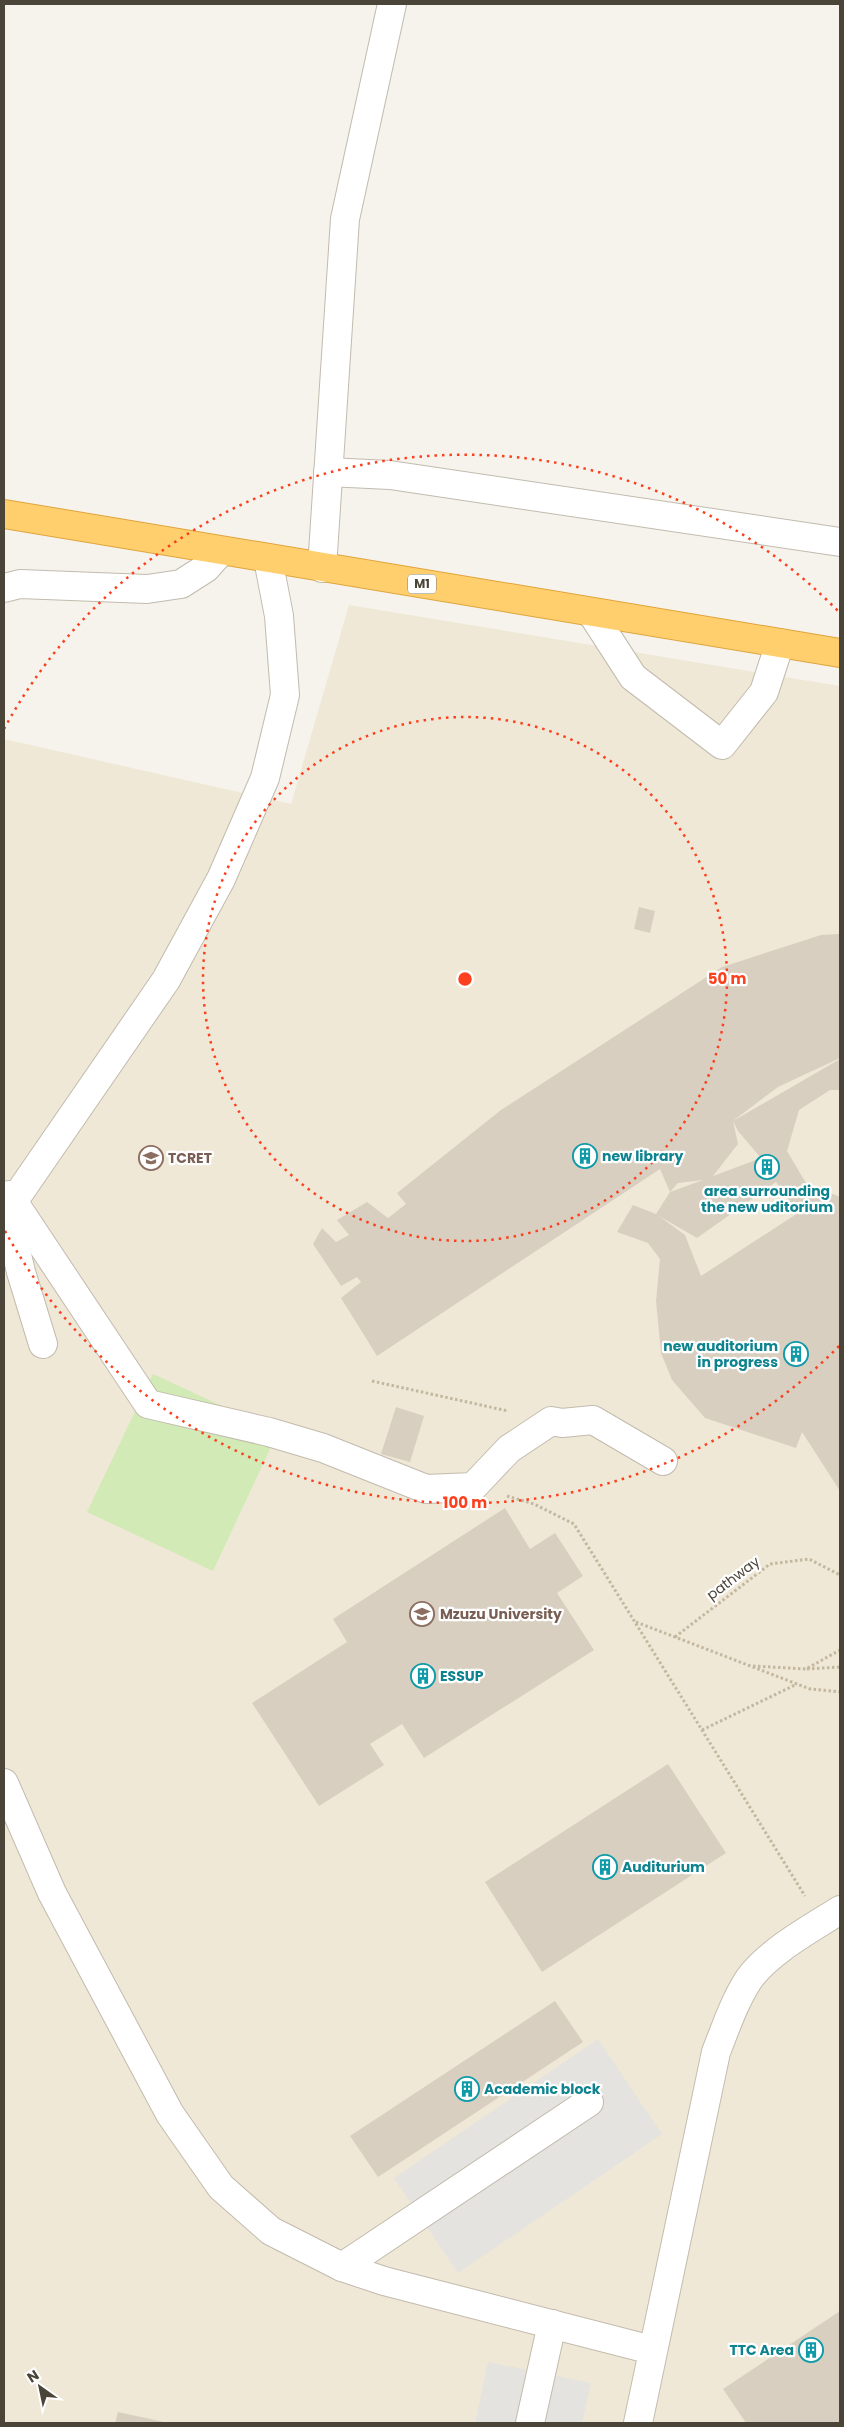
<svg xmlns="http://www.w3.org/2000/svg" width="844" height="2427" font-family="Poppins,sans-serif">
<rect width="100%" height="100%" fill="#f6f3ec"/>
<polygon fill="#efe8d6" points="349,605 840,686 840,2423 4,2423 4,739 291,804"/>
<polygon fill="#d2eab5" points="153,1374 278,1432 213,1571 87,1512"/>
<g fill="#e5e3e0">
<polygon points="598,2039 662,2134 458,2273 394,2178"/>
<polygon points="488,2362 591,2383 582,2423 475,2423"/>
</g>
<g fill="#d8cfc1" fill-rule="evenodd">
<polygon points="639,907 655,911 650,933 634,929"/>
<path d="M840,934V1058L778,1087L733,1121L738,1144L713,1176L761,1158L738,1131L733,1121L840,1059V1090H830L799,1110L787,1151L806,1183L840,1197V1491L802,1432L796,1448L705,1418L672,1380L661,1353L656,1301L660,1259L648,1243L617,1232L633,1205L656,1214L670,1192L660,1169L377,1356L341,1298L361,1282L357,1277L341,1286L313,1244L322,1228L336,1242L349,1235L337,1220L367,1202L388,1218L406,1204L397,1193L501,1110L722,967L821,935ZM703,1180L670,1192L678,1183ZM776,1182L798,1213L701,1276L685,1235L659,1216L697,1238Z"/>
<polygon points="396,1407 424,1416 410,1462 381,1454"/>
<polygon points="505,1508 530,1549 555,1533 583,1576 557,1593 594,1650 424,1758 402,1724 370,1744 384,1765 319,1806 252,1703 347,1642 333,1619"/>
<polygon points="668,1764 726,1853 542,1972 485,1882"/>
<polygon points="555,2001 583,2042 378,2177 350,2136"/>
<polygon points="840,2311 840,2423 746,2423 723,2389"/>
<polygon points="118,2412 164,2422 164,2423 115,2423"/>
</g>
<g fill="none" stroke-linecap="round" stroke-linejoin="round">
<defs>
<g id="minor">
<polyline points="328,472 390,475 840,542"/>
<polyline points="322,568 345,219 392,4"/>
<polyline points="4,588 20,584 147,589 181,584 206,568 221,551"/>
<polyline points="591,612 633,677 722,745 764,692 780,643"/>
<polyline points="9,1195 148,1404 269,1432 323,1448 426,1489 473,1487 509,1449 551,1421 562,1423 593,1420 663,1461"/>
<polyline points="43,1344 21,1272 10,1225 13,1202 166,980 221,879 265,778 285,695 279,616 268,559"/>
<polyline points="4,1783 52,1893 170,2114 221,2187 271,2231 342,2267 384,2281 652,2350"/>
<polyline points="342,2267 589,2102"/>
<polyline points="530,2423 552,2324"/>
<path d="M638,2423L716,2052C726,2027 734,2002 749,1979C769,1951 812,1928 840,1910"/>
</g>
<polyline id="highway" points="4,514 840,653"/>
</defs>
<use href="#minor" stroke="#c2bbae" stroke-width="30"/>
<use href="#highway" stroke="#e0a43c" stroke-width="30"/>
<g stroke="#c4b79f" stroke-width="3" stroke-dasharray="2.5 2.5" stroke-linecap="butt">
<polyline points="372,1381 508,1411"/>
<polyline points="507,1496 534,1504 574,1524 805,1896"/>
<polyline points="636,1622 810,1689 840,1692"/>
<polyline points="675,1637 770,1564 809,1559 840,1575"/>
<polyline points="753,1666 806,1669 840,1650"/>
<polyline points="807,1669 840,1667"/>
<polyline points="702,1730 797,1684"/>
</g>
<use href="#minor" stroke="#fff" stroke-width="28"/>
<use href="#highway" stroke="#ffcf6e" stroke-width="28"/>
</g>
<g fill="none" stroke="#fc3f1d" stroke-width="2.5" stroke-dasharray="2.5 5">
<circle cx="465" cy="979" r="262"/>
<path d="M839 1346A524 524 0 0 1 4 1229M4 729A524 524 0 0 1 839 612"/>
</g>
<defs>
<symbol id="building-ring" viewBox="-11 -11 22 22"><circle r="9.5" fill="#fff" stroke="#0f9aa8" stroke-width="1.5"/><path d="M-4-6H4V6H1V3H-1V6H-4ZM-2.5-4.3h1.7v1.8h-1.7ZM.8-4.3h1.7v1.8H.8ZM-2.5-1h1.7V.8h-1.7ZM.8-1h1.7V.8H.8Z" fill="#0f9aa8"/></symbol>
<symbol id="university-ring" viewBox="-11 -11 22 22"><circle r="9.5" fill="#fff" stroke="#8d6e63" stroke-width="1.5"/><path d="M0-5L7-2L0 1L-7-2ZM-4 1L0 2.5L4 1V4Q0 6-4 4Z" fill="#8d6e63"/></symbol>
</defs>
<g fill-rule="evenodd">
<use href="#building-ring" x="571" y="1142" width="28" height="28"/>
<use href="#university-ring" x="137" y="1144" width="28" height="28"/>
<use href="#building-ring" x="753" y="1153" width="28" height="28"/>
<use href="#building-ring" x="782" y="1340" width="28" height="28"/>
<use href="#university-ring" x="408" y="1600" width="28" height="28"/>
<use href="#building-ring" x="409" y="1662" width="28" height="28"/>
<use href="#building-ring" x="591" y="1853" width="28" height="28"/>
<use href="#building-ring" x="453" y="2075" width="28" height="28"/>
<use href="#building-ring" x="797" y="2336" width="28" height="28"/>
</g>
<g text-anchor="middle" stroke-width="4.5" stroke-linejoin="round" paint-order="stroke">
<rect fill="#fff" stroke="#817c74" stroke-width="1" x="408" y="574.5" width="28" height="19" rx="4"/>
<g font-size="12" font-weight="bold" fill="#4b4439">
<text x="422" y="588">M1</text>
</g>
<g font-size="14" font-weight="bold" fill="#0d838f" stroke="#fff" text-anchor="start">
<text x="602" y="1161">new library</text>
<text x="767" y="1196" text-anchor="middle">area surrounding<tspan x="767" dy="16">the new uditorium</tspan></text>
<text x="778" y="1351" text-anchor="end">new auditorium<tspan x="778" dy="16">in progress</tspan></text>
<text x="440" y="1681">ESSUP</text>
<text x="622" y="1872">Auditurium</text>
<text x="484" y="2094">Academic block</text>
<text x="794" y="2355" text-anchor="end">TTC Area</text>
</g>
<g font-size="14" font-weight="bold" fill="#785e54" stroke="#fff" text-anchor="start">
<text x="168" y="1163">TCRET</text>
<text x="440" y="1619">Mzuzu University</text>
</g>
<g font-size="14" fill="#4b4439" stroke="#fff">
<text transform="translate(733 1578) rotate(-37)" y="5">pathway</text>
</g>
</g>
<circle cx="465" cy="979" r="8" fill="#fc3f1d" stroke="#fff" stroke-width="2.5"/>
<g font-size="15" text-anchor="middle" font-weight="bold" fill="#fc3f1d" stroke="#fff" stroke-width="4.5" stroke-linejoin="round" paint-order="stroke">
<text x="727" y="984">50 m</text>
<text x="465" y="1508">100 m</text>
</g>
<rect width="844" height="2427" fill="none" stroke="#4b4439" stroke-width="10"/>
<g transform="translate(40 2387) rotate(327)" stroke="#ffffff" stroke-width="4" paint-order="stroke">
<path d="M0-4L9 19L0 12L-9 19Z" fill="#4b4439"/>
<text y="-8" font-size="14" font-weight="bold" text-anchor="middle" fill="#4b4439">N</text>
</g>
</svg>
